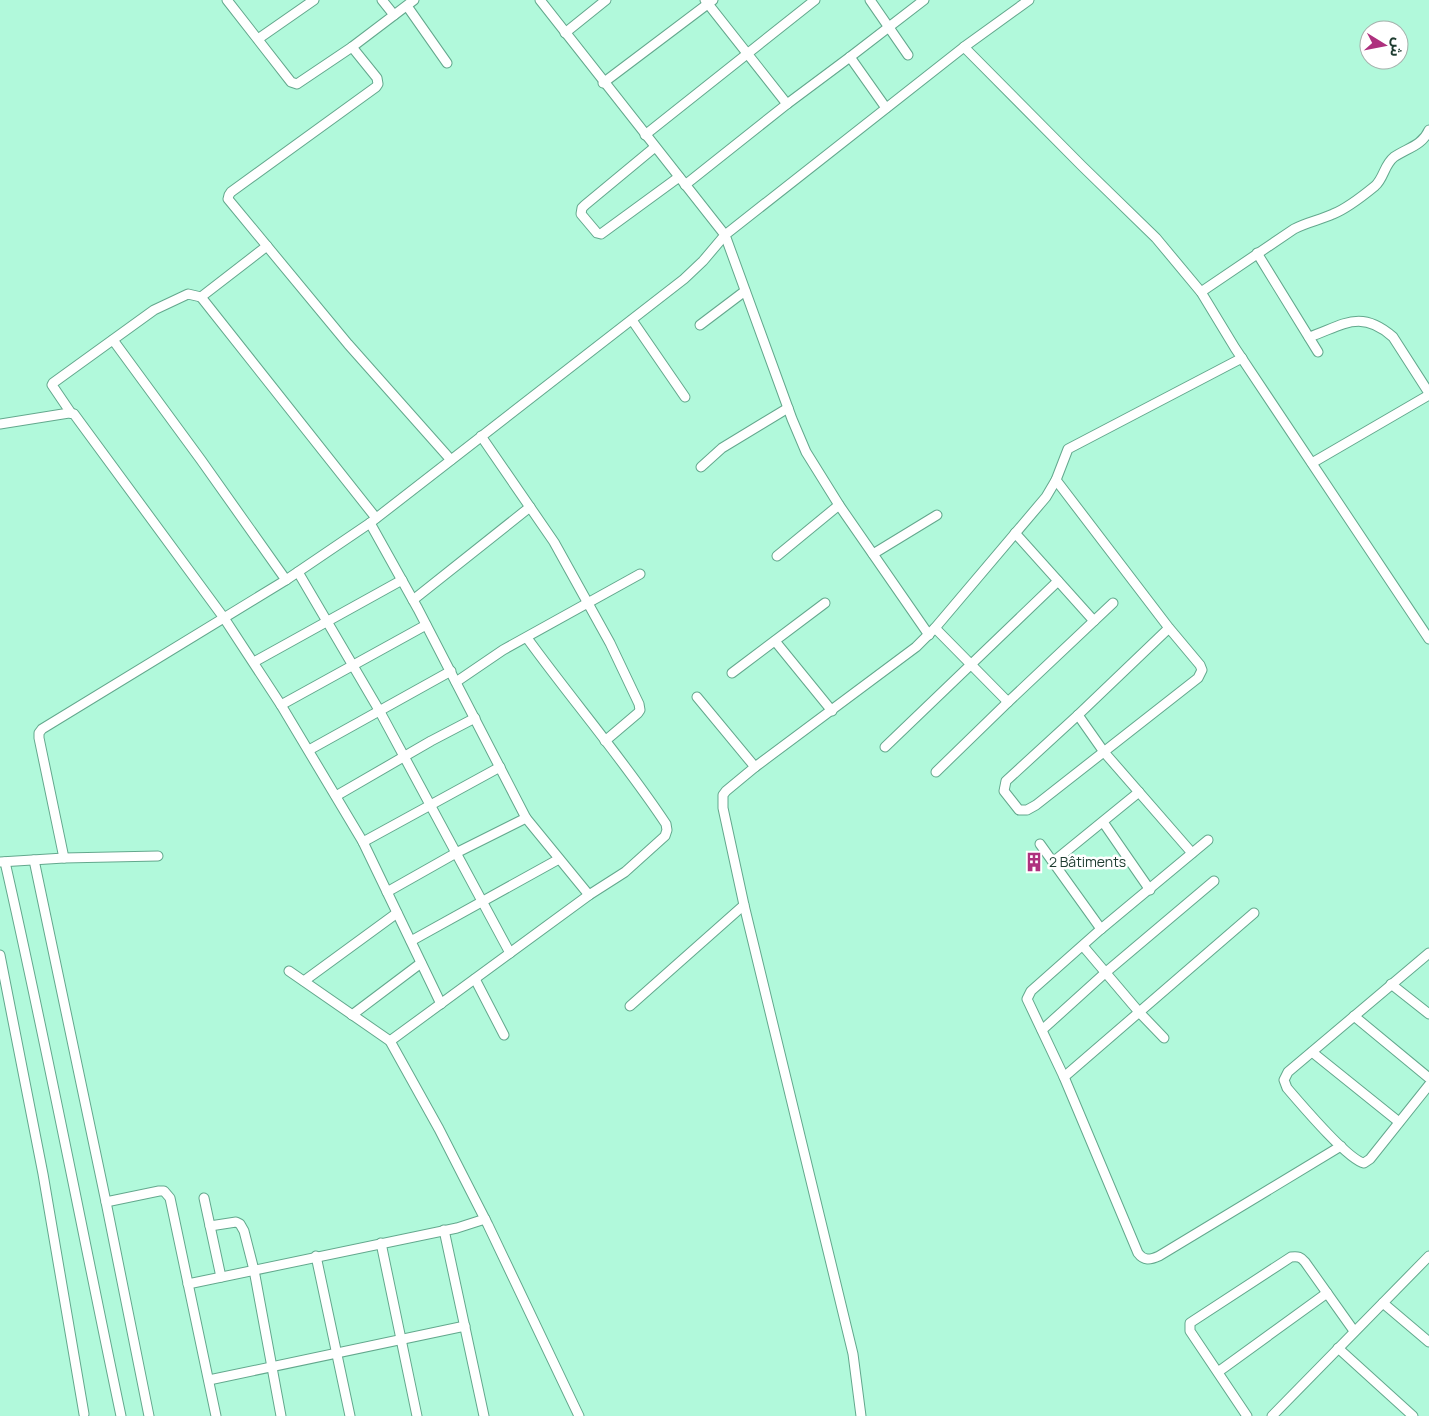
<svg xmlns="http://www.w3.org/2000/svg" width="1429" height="1416" font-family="Manrope,'Noto Sans Arabic',sans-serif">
<rect width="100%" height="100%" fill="#b1f9db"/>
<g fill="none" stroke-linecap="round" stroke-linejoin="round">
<defs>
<g id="minor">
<polyline points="227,0 291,82 297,84 352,47 414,0"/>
<polyline points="382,0 394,15"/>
<polyline points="705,0 787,104"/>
<polyline points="870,0 908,55"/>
<polyline points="407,6 447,63"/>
<polyline points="565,33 606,0"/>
<polyline points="258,39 314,0"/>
<polyline points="352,47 377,78 378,84 376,87 231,192 229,195 228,199 348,344 451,460"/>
<polyline points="964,47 1082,166 1156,238 1201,292 1235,348 1429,639"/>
<polyline points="850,57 886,108"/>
<polyline points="603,83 713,0"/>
<polyline points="645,135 815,0"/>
<polyline points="655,147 585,205 582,208 581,214 597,233 601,234 679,177"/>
<polyline points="685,185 787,104 850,57 924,0"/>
<polyline points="1257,253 1318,352"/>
<path d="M1201,292L1294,229C1307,222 1320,220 1333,214C1346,209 1364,195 1375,186C1384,178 1384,165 1394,157C1407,148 1422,146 1429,130"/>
<polyline points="201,297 376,518"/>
<polyline points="632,320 685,397"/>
<polyline points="700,325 745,291"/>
<path d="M1309,337C1342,326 1360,308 1393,337L1429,393"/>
<polyline points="113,340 201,460 286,580"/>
<polyline points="71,413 52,385 53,383 154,310 188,294 201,297 267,246"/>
<polyline points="0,424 69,413 74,414 224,618 281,705 363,842 441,1004"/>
<polyline points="481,436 554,542 610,643 639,704 640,710 638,713 605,741"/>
<polyline points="1312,463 1429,395"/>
<polyline points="701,467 722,448 788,408"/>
<polyline points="1056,480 1169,628 1200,665 1202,670 1198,678 1036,805 1027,810 1019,810 1004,791 1006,781 1078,715 1169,628"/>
<polyline points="370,523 418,609 526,818 589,895"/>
<polyline points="1015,533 1094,621"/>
<polyline points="873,554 937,515"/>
<polyline points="777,556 839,505"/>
<polyline points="298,572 379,710 510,953"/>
<polyline points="413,600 530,507"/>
<polyline points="935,628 1008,702"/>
<polyline points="929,635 839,505 806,452 792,419 725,235 964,47 1029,0"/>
<polyline points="775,641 832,711"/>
<polyline points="254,662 402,580"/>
<polyline points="732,673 825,603"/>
<polyline points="456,682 503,650 640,574"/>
<polyline points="697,697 755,767"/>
<polyline points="281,705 426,625"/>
<polyline points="1078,715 1104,752 1192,853"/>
<polyline points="885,747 1058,581"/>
<polyline points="309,750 451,671"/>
<polyline points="936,772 1008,702 1113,603"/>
<polyline points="336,796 431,741 475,718"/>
<polyline points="1103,822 1150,890"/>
<path d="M1208,840L1101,929L1031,991L1027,999L1064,1077L1138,1253C1144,1261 1150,1260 1159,1256L1341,1146"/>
<polyline points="363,842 500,767"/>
<polyline points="1040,844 1101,929"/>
<polyline points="64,858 39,738 39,733 42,729 286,580 370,523 684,279 703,261 725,235 540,0"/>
<polyline points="34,860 106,1202 149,1416"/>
<polyline points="0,862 64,858 158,856"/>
<path d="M5,862C47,1046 82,1231 121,1416"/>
<polyline points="1053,862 1139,792"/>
<polyline points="387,892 456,853 526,818"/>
<polyline points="411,941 559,859"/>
<polyline points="1083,946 1139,1012 1164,1038"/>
<path d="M1429,953L1288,1072L1284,1080L1287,1088C1300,1103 1348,1160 1364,1163L1370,1159L1429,1085"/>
<polyline points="0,955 43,1174 84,1414"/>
<polyline points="289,971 390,1041 439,1129 488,1225 579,1416"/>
<polyline points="475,979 504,1035"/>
<polyline points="304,981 397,913"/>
<polyline points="1391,984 1429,1014"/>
<polyline points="630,1006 744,905"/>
<polyline points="352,1015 421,963"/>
<polyline points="1354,1016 1429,1078"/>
<polyline points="1042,1030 1105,973 1214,881"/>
<path d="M390,1041L589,895L625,872L665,836L667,830L666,824C623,759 572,700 527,638"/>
<polyline points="1312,1052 1399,1122"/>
<polyline points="1064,1077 1254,913"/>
<polyline points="204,1198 221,1277"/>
<polyline points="106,1202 159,1191 164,1191 170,1198 216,1416"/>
<polyline points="210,1226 236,1222 240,1224 244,1231 254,1270 281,1416"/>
<polyline points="444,1230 484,1416"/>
<polyline points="381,1243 417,1416"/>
<polyline points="316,1256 350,1416"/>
<polyline points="188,1284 457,1228 485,1219"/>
<polyline points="1383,1303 1429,1342"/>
<polyline points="1338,1348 1413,1416"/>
<polyline points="1218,1372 1327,1293"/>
<polyline points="209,1380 465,1326"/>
<polyline points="861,1416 853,1354 744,905 723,808 723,795 726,791 755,767 916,647 935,628 1046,497 1056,480 1068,449 1242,358"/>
<path d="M1247,1416L1190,1331V1323L1193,1321L1291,1257C1298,1256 1301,1257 1305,1262L1354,1331"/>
<polyline points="1272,1416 1429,1256"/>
</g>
</defs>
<use href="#minor" stroke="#63a88d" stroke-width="11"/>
<use href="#minor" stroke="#fff" stroke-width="9"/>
</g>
<defs>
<symbol id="building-bare" viewBox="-9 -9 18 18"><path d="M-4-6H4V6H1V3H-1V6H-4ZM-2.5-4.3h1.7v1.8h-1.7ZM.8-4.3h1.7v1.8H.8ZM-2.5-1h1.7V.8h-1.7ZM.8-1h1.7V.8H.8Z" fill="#ae307e" stroke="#fff" stroke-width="2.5" paint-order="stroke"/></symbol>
</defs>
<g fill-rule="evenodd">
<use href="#building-bare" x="1020" y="848" width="28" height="28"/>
</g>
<g text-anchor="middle" stroke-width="5" stroke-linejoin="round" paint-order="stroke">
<g font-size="14" fill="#1e3c30" stroke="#fff" text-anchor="start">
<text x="1049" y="867">2 Bâtiments</text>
</g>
</g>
<g transform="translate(1384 45) rotate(100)"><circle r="24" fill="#ffffff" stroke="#a5b1ac"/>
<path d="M0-4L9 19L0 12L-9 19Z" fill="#ae307e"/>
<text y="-8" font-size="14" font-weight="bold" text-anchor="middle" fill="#1e3c30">ش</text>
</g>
</svg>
